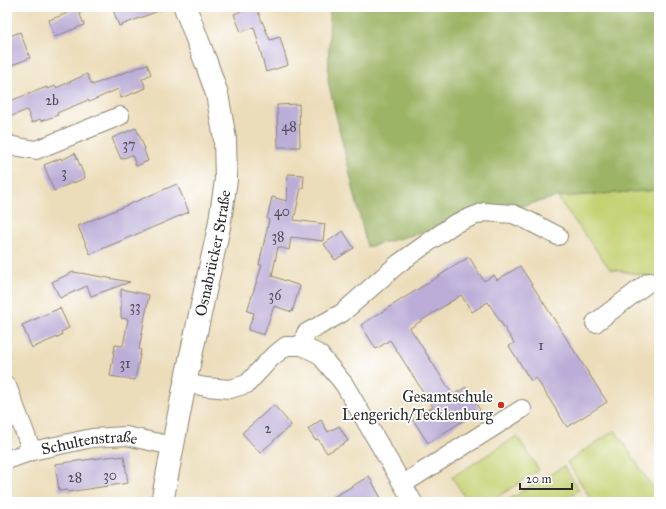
<svg xmlns="http://www.w3.org/2000/svg" width="666" height="509" font-family="'IM FELL Great Primer',serif">
<rect width="100%" height="100%" fill="#fff"/>
<filter id="ink" filterUnits="userSpaceOnUse"><feTurbulence type="fractalNoise" baseFrequency=".025" numOctaves="2"/><feDisplacementMap in="SourceGraphic" scale="8" xChannelSelector="R" yChannelSelector="G"/><feConvolveMatrix kernelMatrix="1 2 1 2 8 2 1 2 1" color-interpolation-filters="sRGB"/></filter>
<filter id="wash" filterUnits="userSpaceOnUse"><feTurbulence type="fractalNoise" baseFrequency=".012" numOctaves="4" result="noise"/><feDisplacementMap in="SourceGraphic" scale="16" xChannelSelector="R" yChannelSelector="G"/><feGaussianBlur stdDeviation="0.9" result="paint"/><feColorMatrix in="noise" values="0 0 0 0 0 0 0 0 0 0 0 0 0 0 0 0 0 1.4 0 .05"/><feComposite in="paint" operator="in"/></filter>
<g filter="url(#wash)">
<rect width="100%" height="100%" fill="#ecddba"/>
<g fill="#c5d273" stroke="#787e4f">
<polygon points="659,190 659,278 610,269 557,197"/>
<polygon points="615,430 659,497 659,502 593,502 567,462"/>
<polygon points="517,436 539,470 490,502 468,502 452,477"/>
<polygon points="564,466 579,490 559,502 505,502"/>
</g>
<polygon fill="#9cb465" stroke="#647048" points="330,7 659,7 659,190 557,197 367,247 328,81"/>
<g id="blocks">
<g fill="#bbadd7">
<polygon points="112,7 165,7 166,8 119,26"/>
<polygon points="250,7 256,7 270,40 280,37 288,65 266,72 254,27 241,32 234,14"/>
<polygon points="78,9 84,25 54,37 49,20"/>
<polygon points="20,32 30,58 7,67 7,37"/>
<polygon points="147,64 151,74 142,79 146,88 121,98 118,89 89,102 88,100 57,113 58,115 41,121 40,119 32,123 27,110 7,118 7,102 47,87 47,89 56,86 56,88 87,74 92,85"/>
<polygon points="299,104 300,147 278,147 277,105"/>
<polygon points="136,128 145,149 144,150 148,161 136,166 132,155 121,159 112,138"/>
<polygon points="75,153 85,178 73,183 73,182 54,191 44,165 61,158 62,160"/>
<polygon points="288,174 304,175 303,188 301,188 294,220 325,224 323,241 291,237 289,250 278,247 272,276 300,286 292,312 274,306 264,335 248,330 254,313 247,311 262,265 259,265 269,220 267,219 272,197 287,201"/>
<polygon points="177,184 189,212 90,254 78,226"/>
<polygon points="343,231 354,248 335,260 324,244"/>
<polygon points="469,257 484,281 494,275 497,280 520,266 607,402 567,427 536,378 531,381 509,346 514,343 488,302 472,312 461,295 410,328 453,395 466,387 480,410 428,443 413,420 433,407 390,340 376,349 361,325"/>
<polygon points="73,272 86,274 130,282 91,296 87,286 60,298 52,282"/>
<polygon points="121,289 149,295 139,349 141,350 135,380 110,376 115,345 123,346 128,319 121,318"/>
<polygon points="60,308 69,328 61,332 62,335 32,348 22,325"/>
<polygon points="274,405 291,425 260,453 242,433"/>
<polygon points="321,420 328,432 339,426 348,441 327,453 318,439 315,440 308,429"/>
<polygon points="115,456 116,457 124,456 128,483 68,492 68,490 59,491 55,464"/>
<polygon points="369,476 383,502 325,502 356,484"/>
</g>
</g>
</g>
<g filter="url(#ink)">
<use href="#blocks" fill-opacity="0" stroke="#8c8472" stroke-width="1"/>
<g fill="none" stroke-linecap="round" stroke-linejoin="round">
<defs>
<g id="minor">
<polyline points="7,143 8,145 36,150 120,116"/>
<polyline points="595,323 649,282"/>
<polyline points="302,346 306,333 342,313 398,264 454,224 484,212 513,214 527,220 558,236"/>
<polyline points="185,383 206,387 230,389 247,384 271,358 286,346 302,346 319,354 344,384 413,502"/>
<polyline points="7,386 32,451"/>
<path id="s1" d="M7,460L32,451L92,438L126,436L173,446"/>
<polyline points="403,484 522,409"/>
</g>
<g id="major">
<path id="s2" d="M162,502L185,383L219,227L226,180L225,139L217,94L207,65L185,7"/>
</g>
</defs>
<use href="#minor" stroke="#8c8472" stroke-width="20"/>
<use href="#major" stroke="#8c8472" stroke-width="24"/>
<use href="#minor" stroke="#fff" stroke-width="18"/>
<use href="#major" stroke="#fff" stroke-width="22"/>
</g>
</g>
<circle fill="#c8321e" stroke="#fff" stroke-width="1.5" cx="501" cy="405" r="4"/>
<g text-anchor="middle" stroke-width="3.5" stroke-linejoin="round" paint-order="stroke">
<g font-size="14" fill="#4f4c56">
<text x="52" y="105">2b</text>
<text x="289" y="131">48</text>
<text x="129" y="149">37</text>
<text x="64" y="177">3</text>
<text x="282" y="216">40</text>
<text x="278" y="241">38</text>
<text x="275" y="300">36</text>
<text x="135" y="311">33</text>
<text x="541" y="350">1</text>
<text x="125" y="368">31</text>
<text x="268" y="433">2</text>
<text x="110" y="480">30</text>
<text x="75" y="482">28</text>
</g>
<g font-size="16" fill="#2b2b2b" stroke="#fff">
<text dy="6" stroke="none"><textPath href="#s2" startOffset="254">Osnabrücker Straße</textPath></text>
<text dy="6" stroke="none"><textPath href="#s1" startOffset="85">Schultenstraße</textPath></text>
</g>
<g font-size="16" fill="#2b2b2b" stroke="#fff" text-anchor="end">
<text x="493" y="402">Gesamtschule<tspan x="493" dy="18">Lengerich/Tecklenburg</tspan></text>
</g>
</g>
<rect width="666" height="509" fill="none" stroke="#fff" stroke-width="24"/>
<path d="M520 483v6h52v-6" fill="none" stroke="#2b2b2b" stroke-width="2"/>
<text x="526" y="483" font-size="12" fill="#2b2b2b" stroke="#ffffff" stroke-width="3" paint-order="stroke">20 m</text>
</svg>
